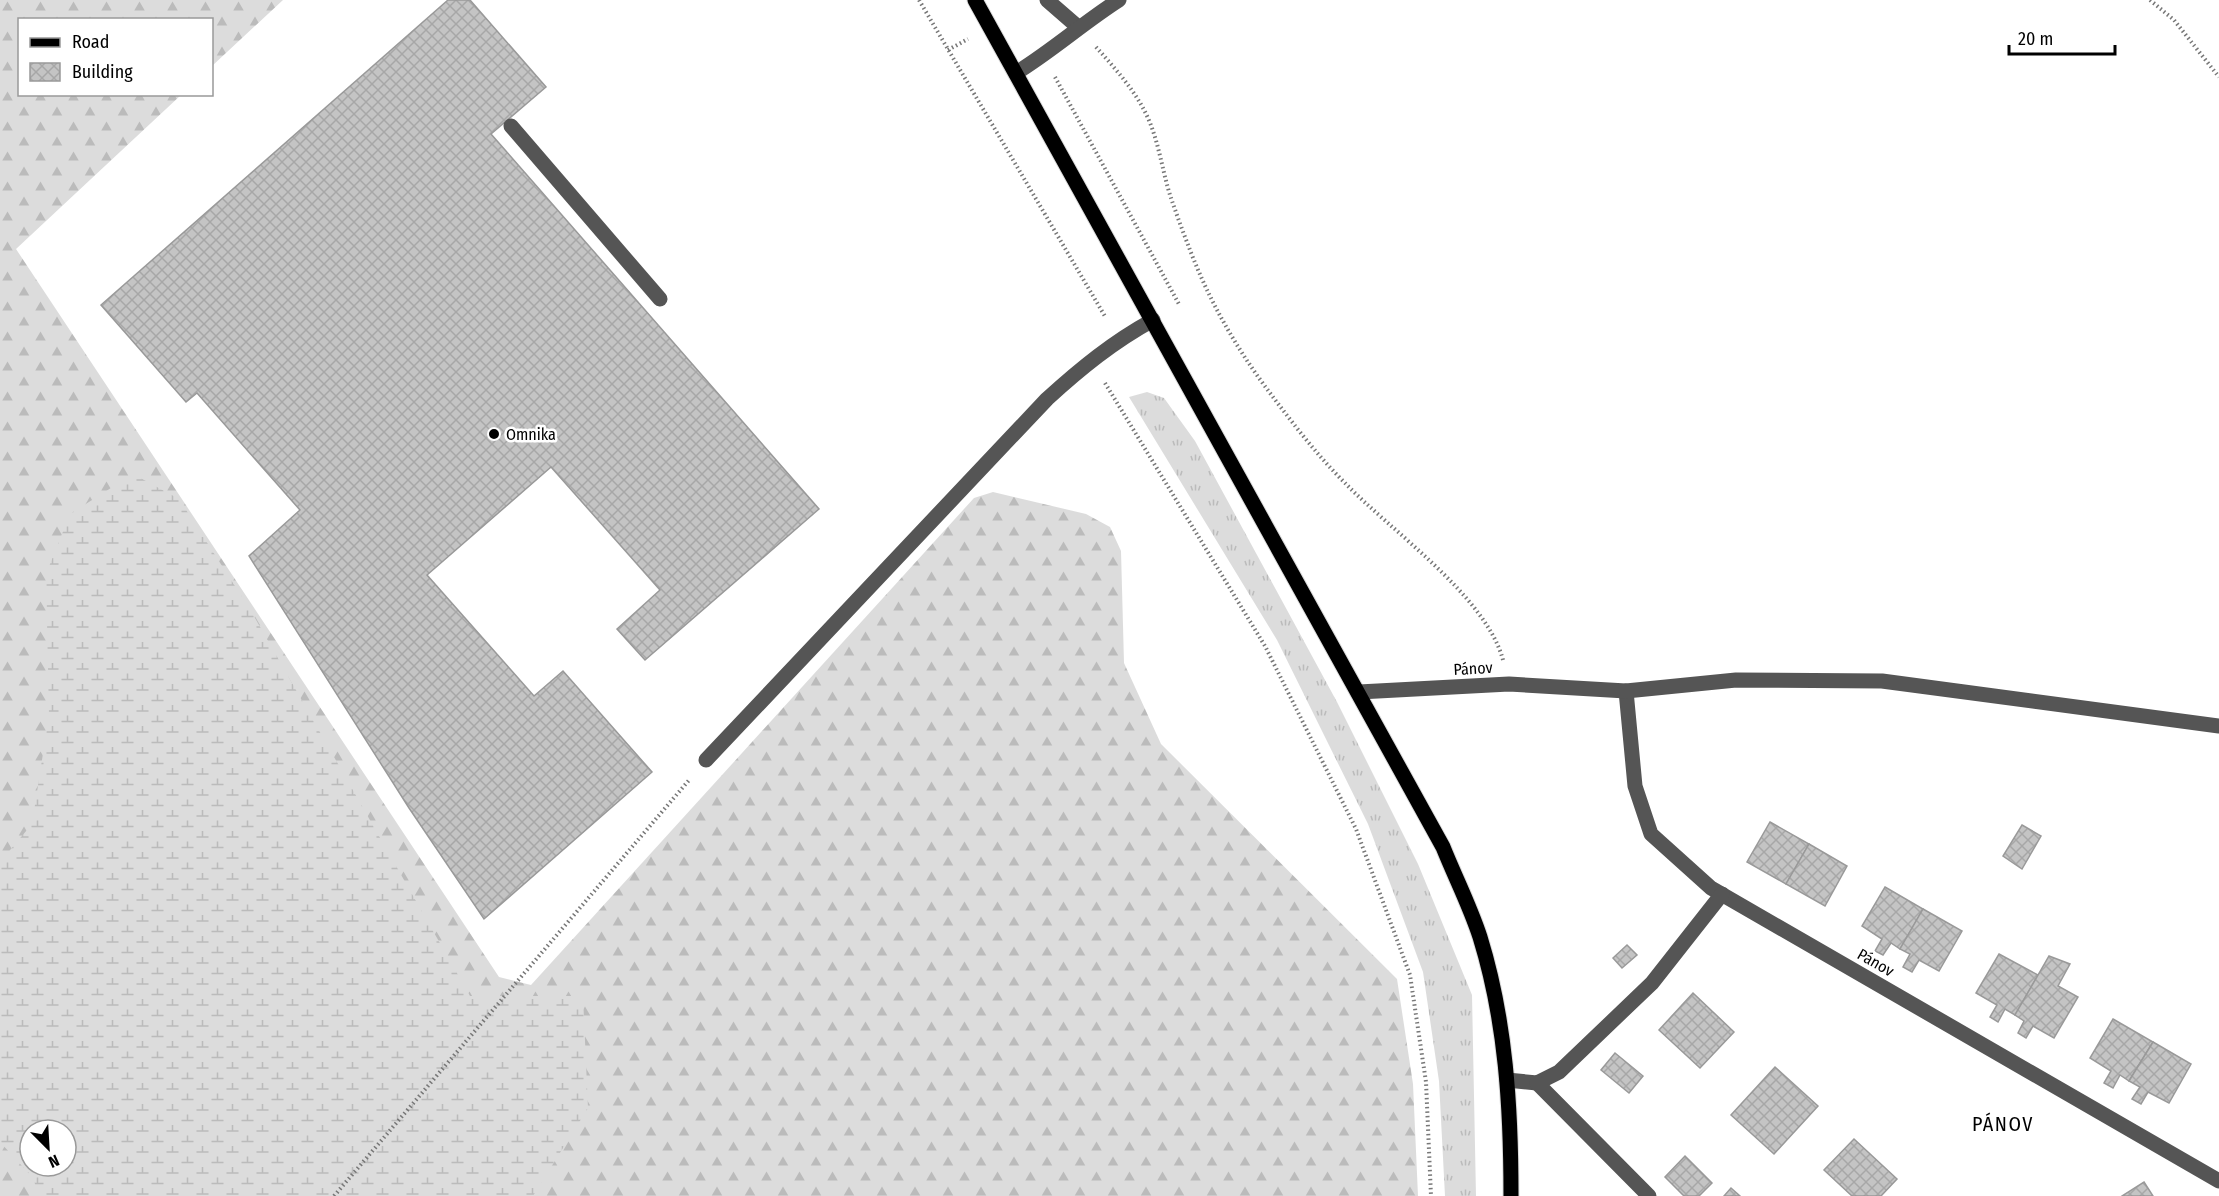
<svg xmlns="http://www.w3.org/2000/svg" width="2219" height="1196" font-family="'Fira Sans Condensed',sans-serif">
<defs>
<pattern id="grass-tufts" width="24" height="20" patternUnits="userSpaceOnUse" patternTransform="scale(1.5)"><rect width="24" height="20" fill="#dcdcdc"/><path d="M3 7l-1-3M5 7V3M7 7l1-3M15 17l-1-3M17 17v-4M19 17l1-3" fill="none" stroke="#bbb"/></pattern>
<pattern id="forest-firs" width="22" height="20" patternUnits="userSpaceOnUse" patternTransform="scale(1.5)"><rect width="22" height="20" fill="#dcdcdc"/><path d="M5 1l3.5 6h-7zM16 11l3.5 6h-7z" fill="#bbb"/></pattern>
<pattern id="wetland-marsh" width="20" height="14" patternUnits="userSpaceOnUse" patternTransform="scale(1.5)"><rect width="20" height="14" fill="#dcdcdc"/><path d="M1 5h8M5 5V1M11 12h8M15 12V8" fill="none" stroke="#bbb"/></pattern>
<pattern id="building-cross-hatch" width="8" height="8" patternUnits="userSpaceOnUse" patternTransform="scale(1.5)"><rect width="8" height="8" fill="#c4c4c4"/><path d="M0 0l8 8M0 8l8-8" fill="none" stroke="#a7a7a7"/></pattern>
</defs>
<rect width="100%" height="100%" fill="#fff"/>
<polygon fill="url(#grass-tufts)" points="1147,392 1164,398 1195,441 1337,702 1418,864 1472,995 1476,1196 1445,1196 1439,1081 1423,972 1368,824 1277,640 1129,397"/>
<path fill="url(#forest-firs)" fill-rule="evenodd" d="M0,0H283L212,66V20H20V94L181,95L16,249L499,977L531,985L974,498L993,492L1086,514L1110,527L1121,551L1124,663L1161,744L1397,979L1413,1084L1418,1196H0ZM30,1130H66V1166H30Z"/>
<path fill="url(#wetland-marsh)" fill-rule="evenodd" d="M133,474L179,499L251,611L470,996H583L588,1108L533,1196H39L33,1178L0,1142V862L32,824L49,715L46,574L70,514ZM30,1130H66V1166H30Z"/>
<g fill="url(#building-cross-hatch)" stroke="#999" stroke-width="1.5">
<polygon points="448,0 470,0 546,87 491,134 819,509 645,660 617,629 660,590 551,467 427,575 534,696 563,671 652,772 484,919 409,808 249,556 300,510 197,393 186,402 101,305"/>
<polygon points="1770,822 1809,844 1786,884 1747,862"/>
<polygon points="2022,825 2041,836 2022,869 2003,856"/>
<polygon points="1809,844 1847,866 1825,906 1786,884"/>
<polygon points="1885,887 1923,909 1900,949 1891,943 1883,955 1875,951 1882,939 1862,926"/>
<polygon points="1923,909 1962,931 1939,971 1919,960 1912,972 1903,967 1910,954 1900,949"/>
<polygon points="1627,945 1637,955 1622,968 1613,958"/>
<polygon points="1999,954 2038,975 2015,1015 2005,1009 1998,1022 1990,1017 1997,1005 1976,993"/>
<polygon points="2049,956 2070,964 2058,986 2078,997 2054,1038 2033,1026 2026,1038 2018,1033 2024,1021 2015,1015"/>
<polygon points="1693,993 1734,1032 1700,1068 1659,1030"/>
<polygon points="2113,1019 2153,1042 2129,1081 2120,1075 2113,1088 2104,1083 2111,1071 2090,1058"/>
<polygon points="2153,1042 2191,1064 2169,1103 2148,1092 2141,1104 2132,1099 2140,1087 2129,1081"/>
<polygon points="1615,1053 1643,1076 1629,1093 1601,1070"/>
<polygon points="1775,1067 1818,1106 1774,1154 1731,1115"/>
<polygon points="1854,1139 1897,1179 1881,1196 1852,1196 1824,1170"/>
<polygon points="1685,1156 1712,1183 1699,1196 1684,1196 1665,1177"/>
<polygon points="2144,1182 2153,1196 2122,1196"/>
<polygon points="1731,1188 1740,1196 1724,1196"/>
</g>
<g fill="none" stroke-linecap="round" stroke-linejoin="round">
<defs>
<path id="major" d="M975,0L1443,847C1455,877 1470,906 1480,937C1506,1021 1511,1108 1511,1196"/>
</defs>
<use href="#major" stroke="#dbdbdb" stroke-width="17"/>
<g stroke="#777" stroke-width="4" stroke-dasharray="1.5 3" stroke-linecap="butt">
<polyline points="919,0 1106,318"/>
<polyline points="2150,0 2174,20 2219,77"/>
<path d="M1096,47C1113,66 1131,86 1143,108C1158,135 1161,166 1170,195C1176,213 1183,232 1190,250C1209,300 1235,346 1267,389C1291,421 1316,454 1345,483C1391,531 1486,596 1503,660"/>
<polyline points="948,50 968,39"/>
<polyline points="1055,77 1180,306"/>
<polyline points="1105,383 1265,646 1356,829 1410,975 1426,1082 1431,1196"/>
<polyline points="334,1196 690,779"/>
</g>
<g stroke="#555" stroke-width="15">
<polyline points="1047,0 1078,27"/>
<path d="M1016,73C1052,51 1083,23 1119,0"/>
<polyline points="511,126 660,299"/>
<polyline points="1626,691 1635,786 1651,834 1711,888 2219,1181"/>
<polyline points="1359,692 1509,684 1626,691 1736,680 1882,681 2219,726"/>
<path d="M706,760L1047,399C1081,368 1113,342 1153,320"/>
<polyline points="1507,1080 1537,1083 1559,1072 1652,983 1722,894"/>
<polyline points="1537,1083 1649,1196"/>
</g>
<use href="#major" stroke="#000" stroke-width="15"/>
</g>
<circle fill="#000" stroke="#fff" stroke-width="2" cx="494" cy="434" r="6"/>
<g text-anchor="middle" stroke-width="5" stroke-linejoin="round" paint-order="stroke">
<g font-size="16" fill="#000" stroke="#fff" text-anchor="start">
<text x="506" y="440">Omnika</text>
</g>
<g font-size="16" fill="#000" stroke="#fff">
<text transform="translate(1473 668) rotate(-3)" y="6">Pánov</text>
<text transform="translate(1876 962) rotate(30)" y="6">Pánov</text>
</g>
<g font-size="20" letter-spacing="1.5" fill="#000" stroke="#fff">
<text x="2003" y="1131">PÁNOV</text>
</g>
</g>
<rect x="18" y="18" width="195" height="78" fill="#ffffff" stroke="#999999" stroke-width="1.5"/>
<rect x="30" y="38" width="30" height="9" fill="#000000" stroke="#999999" stroke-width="1.5"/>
<text x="72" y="48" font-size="18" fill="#000000">Road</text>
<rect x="30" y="63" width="30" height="18" fill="url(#building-cross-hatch)" stroke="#999999" stroke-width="1.5"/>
<text x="72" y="78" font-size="18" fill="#000000">Building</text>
<g transform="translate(48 1148) rotate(156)"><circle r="28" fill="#ffffff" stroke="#999999" stroke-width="1.5"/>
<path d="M0-4.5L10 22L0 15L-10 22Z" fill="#000000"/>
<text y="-9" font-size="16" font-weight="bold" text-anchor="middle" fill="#000000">N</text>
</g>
<path d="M2009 45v9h106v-9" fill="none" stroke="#000000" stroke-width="3"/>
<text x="2018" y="45" font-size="18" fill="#000000" stroke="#ffffff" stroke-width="4.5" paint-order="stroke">20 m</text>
</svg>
